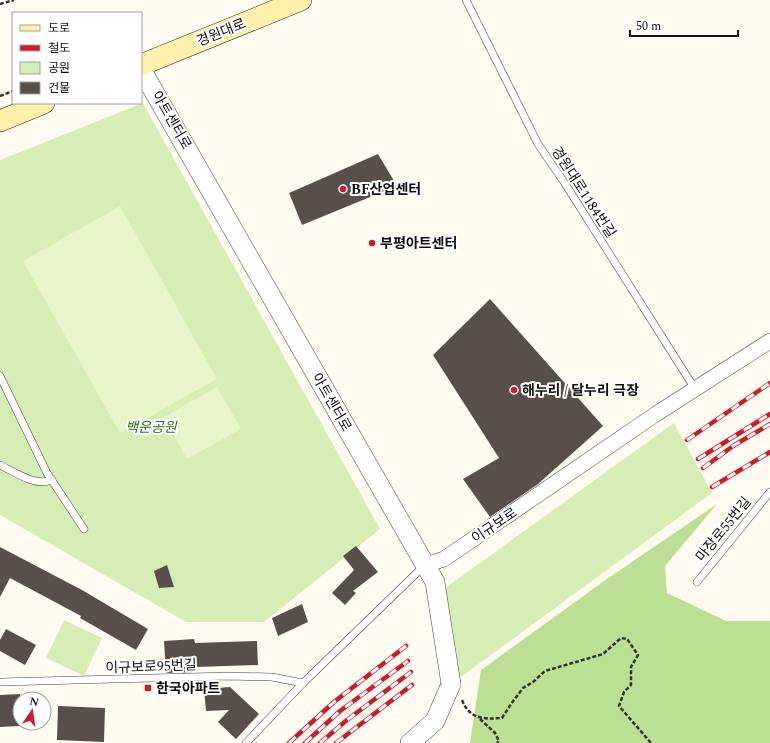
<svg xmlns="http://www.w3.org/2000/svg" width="770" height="743" font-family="Spectral,'Noto Sans KR',serif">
<rect width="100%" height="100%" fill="#fffbf1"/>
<g fill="#d6eeb6">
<polygon points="143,103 380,529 264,622 186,622 0,515 0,160"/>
<polygon points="674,423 712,493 458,679 445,588"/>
<polygon points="64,620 102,638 84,676 46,658"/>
</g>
<polygon fill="#bbe094" points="717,504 665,566 667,593 726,621 770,621 770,743 470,743 481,670 604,581"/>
<g fill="#e8f4c9">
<polygon points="120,206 217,379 120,433 23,261"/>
<polygon points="217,387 241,429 187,459 164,417"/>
</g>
<g fill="#594f4a">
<polygon points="378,154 397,186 302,225 289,193"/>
<polygon points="490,299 603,426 538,484 490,517 463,479 499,458 433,355"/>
<polygon points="356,546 378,572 353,591 356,593 345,605 332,593 354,570 343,556"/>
<polygon points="0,547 82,590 148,629 136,650 80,618 81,616 10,578 0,597"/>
<polygon points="167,565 174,587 159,588 154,571"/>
<polygon points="302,604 308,622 278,636 272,618"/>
<polygon points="6,629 36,645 25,665 0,651 0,640"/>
<polygon points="194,639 195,643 257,641 258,665 196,667 197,672 166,673 164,641"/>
<polygon points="230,687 259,714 236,739 218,722 229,710 206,711 204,689"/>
<polygon points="20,694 20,726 0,727 0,695"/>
<polygon points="58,706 105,708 104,742 57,740"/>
</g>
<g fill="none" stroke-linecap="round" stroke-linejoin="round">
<defs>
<g id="service">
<polyline points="466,0 538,144 564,182 695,389"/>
<polyline points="0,376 47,473 84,529"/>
<path d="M0,465C15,472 35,487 52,480"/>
<polyline points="697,582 770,492"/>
<polyline points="0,682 229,676 272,677 303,683"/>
<polyline points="246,743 303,683 425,565"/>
</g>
<polyline id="minor" points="426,565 444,559 656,414 770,341"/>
<g id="tertiary">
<polyline points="141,69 435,582 439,608"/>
<polyline points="410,743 435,721 451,684"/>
</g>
<g id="secondary">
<polyline points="141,65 301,0"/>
<polyline points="0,121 44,103"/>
</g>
</defs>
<use href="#service" stroke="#424242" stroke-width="8"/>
<use href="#minor" stroke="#424242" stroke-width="16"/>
<use href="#tertiary" stroke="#424242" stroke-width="20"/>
<use href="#secondary" stroke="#313131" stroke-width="22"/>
<g stroke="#313131" stroke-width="2.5" stroke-dasharray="4 2" stroke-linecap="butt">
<polyline points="0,4 14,0"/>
<polyline points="0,96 13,91"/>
<path d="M462,700C470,720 484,719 502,718L511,704L523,688L533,682L545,671L603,654L621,638L627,639L638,655L631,667V685L624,692L619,706L651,743"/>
<polyline points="480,719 495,733 499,741 497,743"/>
</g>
<use href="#service" stroke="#fff" stroke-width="7"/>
<use href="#minor" stroke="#fff" stroke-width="15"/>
<use href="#tertiary" stroke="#fff" stroke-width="19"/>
<use href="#secondary" stroke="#fff1ac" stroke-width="21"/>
<defs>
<g id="rail">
<polyline points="687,440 770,383"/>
<polyline points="698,459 770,414"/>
<polyline points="703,468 733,446 770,424"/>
<polyline points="712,487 770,452"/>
<polyline points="289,743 334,702 406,646"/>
<polyline points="305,743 340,711 408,661"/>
<polyline points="320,743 347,720 411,672"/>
<polyline points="336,743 412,685"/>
</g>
</defs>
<use href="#rail" stroke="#cc1a2e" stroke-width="4.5"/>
<use href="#rail" stroke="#fff" stroke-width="3" stroke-dasharray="9" stroke-linecap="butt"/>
<defs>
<polyline id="tertiary-bridge" points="439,608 451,684"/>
</defs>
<use href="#tertiary-bridge" stroke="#424242" stroke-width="20" stroke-linecap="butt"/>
<use href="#tertiary-bridge" stroke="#fff" stroke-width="19"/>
</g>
<g fill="#cc1a2e" stroke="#fff" stroke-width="1.5">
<circle cx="343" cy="189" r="4"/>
<circle cx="372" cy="243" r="4"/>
<circle cx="514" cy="390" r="4"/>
<rect x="144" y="684" width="8" height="8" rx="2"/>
</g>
<g text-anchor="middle" stroke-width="4" stroke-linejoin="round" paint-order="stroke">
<g font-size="14" fill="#0f0f0f" stroke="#fff">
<text transform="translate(221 32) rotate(-22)" y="5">경원대로</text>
<text transform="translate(172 120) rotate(60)" y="5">아트센터로</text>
<text transform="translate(584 192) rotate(57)" y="5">경원대로1184번길</text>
<text transform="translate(332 402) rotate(60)" y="5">아트센터로</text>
<text transform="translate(494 525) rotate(-34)" y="5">이규보로</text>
<text transform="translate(723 529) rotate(-51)" y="5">마장로55번길</text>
<text transform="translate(151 666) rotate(-2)" y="5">이규보로95번길</text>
</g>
<g font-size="14" font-weight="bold" fill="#0f0f0f" stroke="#fff" text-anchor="start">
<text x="351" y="194">BF산업센터</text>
<text x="380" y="248">부평아트센터</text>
<text x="522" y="395">해누리 / 달누리 극장</text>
<text x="156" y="693">한국아파트</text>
</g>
<g font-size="14" font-style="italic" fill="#306d19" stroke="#fff">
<text x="151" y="432">백운공원</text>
</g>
</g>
<rect x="12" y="12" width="130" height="92" fill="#ffffff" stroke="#9f9f9f"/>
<rect x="20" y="25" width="20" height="6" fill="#fff1ac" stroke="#9f9f9f"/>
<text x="48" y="32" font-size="12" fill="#0f0f0f">도로</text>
<rect x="20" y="45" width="20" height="6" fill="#cc1a2e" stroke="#9f9f9f"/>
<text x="48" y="52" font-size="12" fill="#0f0f0f">철도</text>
<rect x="20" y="62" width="20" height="12" fill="#d6eeb6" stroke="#9f9f9f"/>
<text x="48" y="72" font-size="12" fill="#0f0f0f">공원</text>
<rect x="20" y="82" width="20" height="12" fill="#594f4a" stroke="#9f9f9f"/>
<text x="48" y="92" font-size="12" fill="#0f0f0f">건물</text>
<g transform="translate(32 711) rotate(13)"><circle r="19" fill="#ffffff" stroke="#9f9f9f"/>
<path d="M0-3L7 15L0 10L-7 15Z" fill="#cc1a2e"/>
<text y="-6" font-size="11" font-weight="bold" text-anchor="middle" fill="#0f0f0f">N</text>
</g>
<path d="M630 30v6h108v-6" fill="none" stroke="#0f0f0f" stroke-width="2"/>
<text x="636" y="30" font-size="12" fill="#0f0f0f" stroke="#ffffff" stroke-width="3" paint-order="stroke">50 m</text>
</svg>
